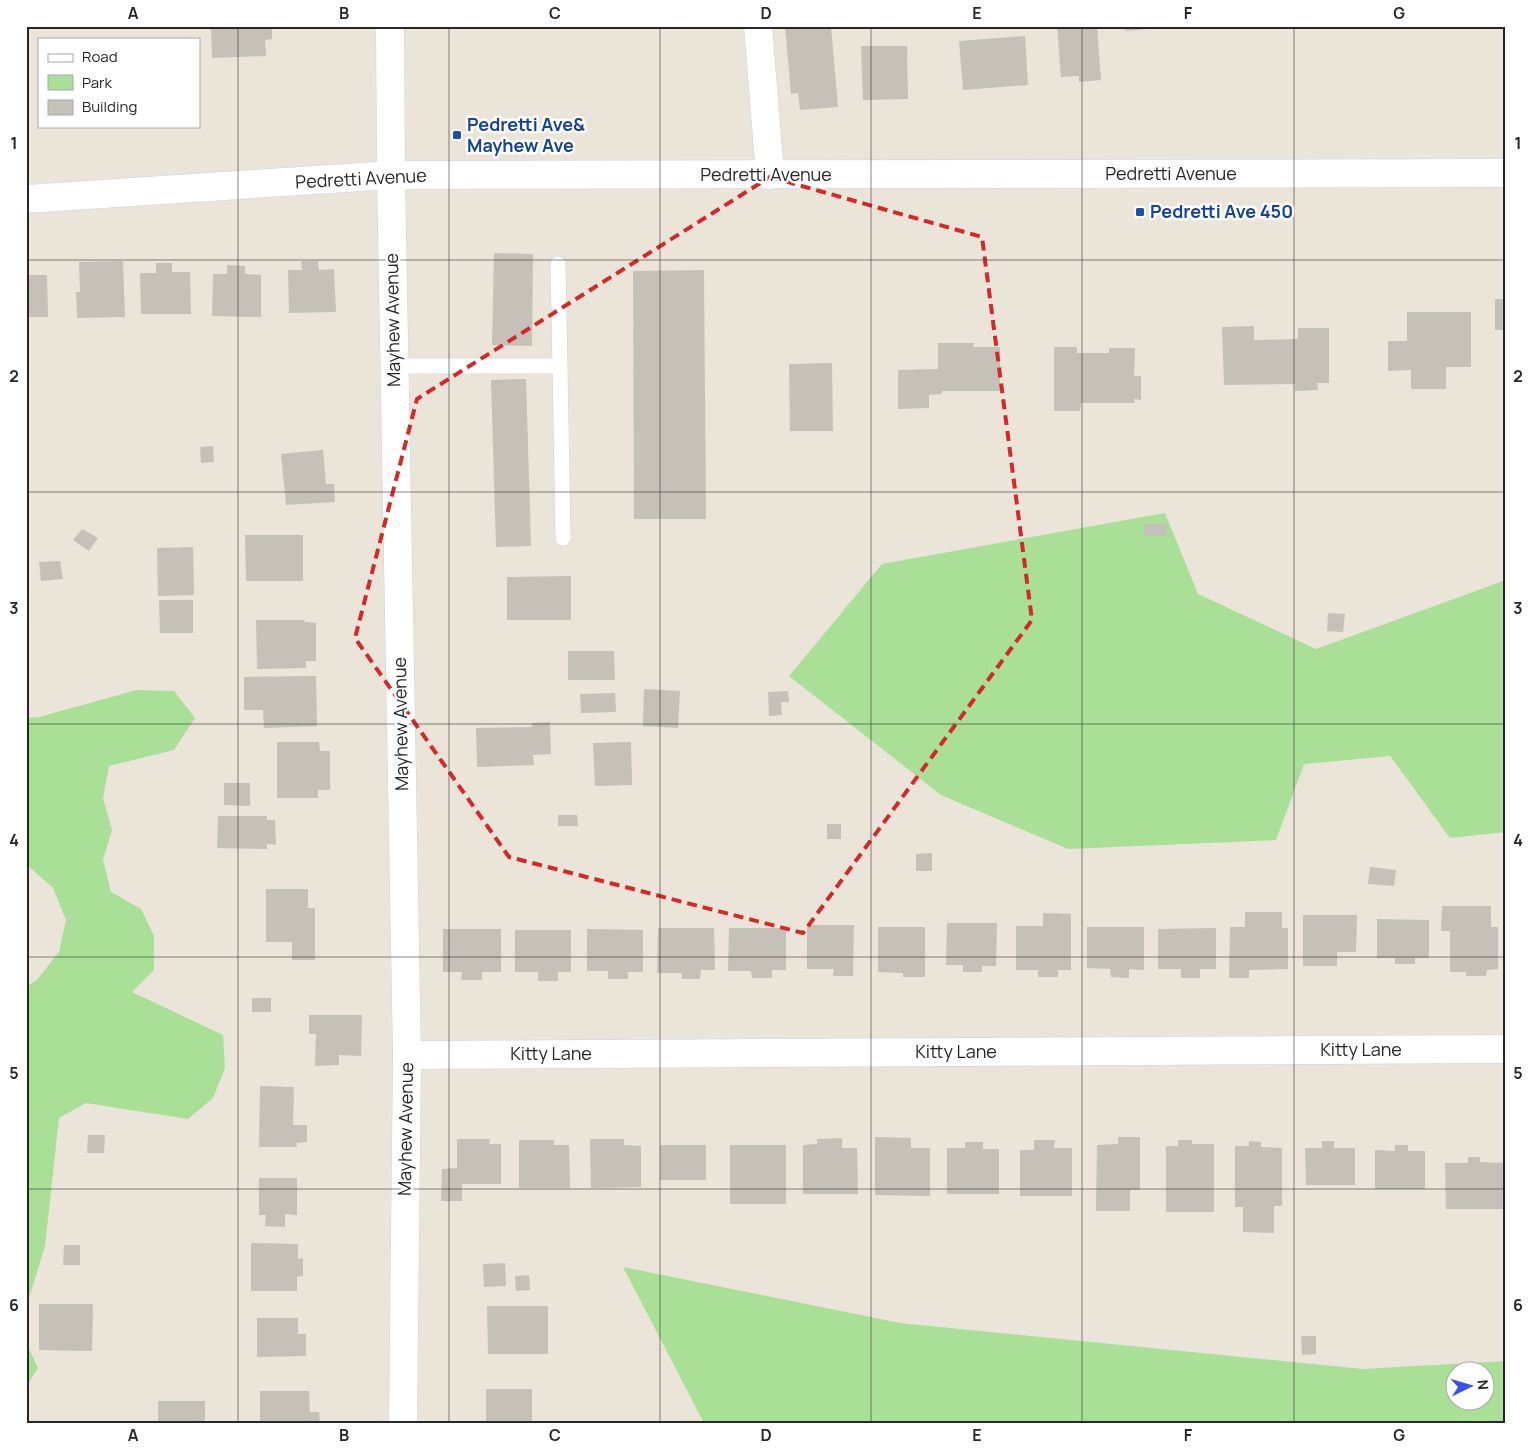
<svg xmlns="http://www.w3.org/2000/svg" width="1532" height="1449" font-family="Manrope,sans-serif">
<rect width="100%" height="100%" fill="#eae4d9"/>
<g fill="#a9df97" fill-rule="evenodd">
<polygon points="1165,513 1198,594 1316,649 1506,580 1506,832 1450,838 1390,756 1304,764 1276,840 1068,849 941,795 789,676 882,564"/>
<polygon points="137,690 174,691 195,718 174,750 109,766 103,798 112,830 103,860 111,892 141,909 154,936 154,970 132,992 223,1035 225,1068 213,1098 188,1119 86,1103 59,1118 45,1246 26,1308 26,987 37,980 59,952 66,920 53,888 26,864 26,718 39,717"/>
<path d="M623,1267L900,1323L1363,1369L1506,1361V1423H704ZM1454,1372H1484V1402H1454Z"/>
<polygon points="26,1342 38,1368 26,1387"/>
</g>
<g fill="#c5c1b9">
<polygon points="211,26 272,26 272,39 265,40 266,56 212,58"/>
<polygon points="785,26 831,26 838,107 800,110 798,93 791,94"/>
<polygon points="1057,26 1097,26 1101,80 1079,82 1079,76 1061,77"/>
<polygon points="1125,26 1156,26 1156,28 1126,31"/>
<polygon points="1025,36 1028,85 963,90 959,41"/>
<polygon points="861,46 907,46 908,99 863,100"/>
<polygon points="494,253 533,254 532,346 492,345"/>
<polygon points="123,261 125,317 77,318 76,292 80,292 79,262"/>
<polygon points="301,261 318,261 319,270 334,269 336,312 289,313 288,270 302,270"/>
<polygon points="156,263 172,263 172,272 190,272 191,314 141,314 140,273 156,273"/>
<polygon points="227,265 245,266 245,274 261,275 261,317 212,316 213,274 227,274"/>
<polygon points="704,270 706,519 634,519 633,271"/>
<polygon points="26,275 47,275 48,317 26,317"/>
<rect x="1495" y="299" width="11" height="31"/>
<polygon points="1407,312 1471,312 1471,367 1446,367 1446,389 1411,389 1411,370 1388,371 1388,341 1407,341"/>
<polygon points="1254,326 1254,340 1298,339 1298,328 1329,328 1329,383 1317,383 1318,390 1295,391 1295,384 1224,385 1222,327"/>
<polygon points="938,343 974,343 973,347 1000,347 1000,391 942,391 942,394 929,395 929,408 898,409 898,370 938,369"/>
<polygon points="1054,347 1077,347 1077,353 1109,353 1109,348 1135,348 1134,376 1141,376 1141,400 1134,399 1135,403 1081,403 1080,411 1054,411"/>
<polygon points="832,363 833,431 790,431 789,364"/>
<polygon points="526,379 531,546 496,547 491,380"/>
<polygon points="213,446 214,462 201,463 200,447"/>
<polygon points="323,450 326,484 334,484 335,502 286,505 281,454"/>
<polygon points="1167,523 1167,535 1144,536 1144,524"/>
<polygon points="82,529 98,538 89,551 73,540"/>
<polygon points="245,535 303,535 303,581 246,581"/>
<polygon points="193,547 194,595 158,596 157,548"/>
<polygon points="60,561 63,579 41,581 39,562"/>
<polygon points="571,576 571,620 507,620 507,577"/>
<polygon points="159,600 193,600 193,633 160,633"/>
<polygon points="1328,613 1345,614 1343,632 1327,631"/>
<polygon points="256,620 304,620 305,622 316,623 316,661 306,661 306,668 257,669"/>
<polygon points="568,651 614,651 615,680 568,680"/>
<polygon points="316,676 317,726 264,728 263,710 244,710 244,677"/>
<polygon points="644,689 680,691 678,728 643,726"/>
<polygon points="788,691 789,702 781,702 782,715 769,716 768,692"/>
<polygon points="615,693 616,712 581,713 580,694"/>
<polygon points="550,722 551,754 533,755 534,765 477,767 476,728 532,727 532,723"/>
<polygon points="277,742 319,742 320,751 330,751 330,790 318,790 318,798 277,798"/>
<polygon points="631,742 632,785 595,786 593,743"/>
<polygon points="224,783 250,783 250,806 224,805"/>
<polygon points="558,815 577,815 578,826 558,826"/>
<polygon points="218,816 267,816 267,820 275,820 276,845 267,844 267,849 217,848"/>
<rect x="827" y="824" width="14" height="15"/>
<polygon points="932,853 932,871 916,871 916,854"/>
<polygon points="1370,867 1396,870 1394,886 1368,884"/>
<polygon points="266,889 308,889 308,908 315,908 315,960 292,960 292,942 266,942"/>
<polygon points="1442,906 1491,906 1491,927 1498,927 1498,969 1487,970 1486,976 1466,976 1466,972 1450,972 1450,931 1441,931"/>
<polygon points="1245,912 1282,912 1282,928 1288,928 1288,969 1249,970 1249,978 1229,978 1230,927 1245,927"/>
<polygon points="1043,913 1071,914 1071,970 1058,970 1058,977 1038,977 1038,970 1016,970 1016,926 1043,926"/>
<polygon points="1303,915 1357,915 1356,952 1337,952 1337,966 1303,966"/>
<polygon points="1377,919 1429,920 1429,958 1415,958 1415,964 1395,964 1395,958 1377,958"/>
<polygon points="947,923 997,923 996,966 982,966 982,972 963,972 963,965 946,965"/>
<polygon points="807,925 854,925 853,976 833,976 834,969 807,969"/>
<polygon points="878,927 925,927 925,977 903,977 903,973 878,972"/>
<polygon points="1087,927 1144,927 1144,970 1129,969 1129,978 1111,977 1110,969 1087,968"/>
<polygon points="658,928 714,928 715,970 701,970 700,979 682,979 682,973 657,973"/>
<polygon points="729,928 786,928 786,970 772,970 772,978 752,978 751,971 728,971"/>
<polygon points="1216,928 1216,969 1200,969 1200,978 1181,978 1181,969 1158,969 1158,929"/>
<polygon points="443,929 501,929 501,972 482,972 482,980 461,980 462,972 443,972"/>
<polygon points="587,929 643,930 643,972 628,972 628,979 608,979 608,971 587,971"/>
<polygon points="515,930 571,930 571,972 558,972 558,981 538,981 538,972 515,972"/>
<rect x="252" y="998" width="19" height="14"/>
<polygon points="309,1015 362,1015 361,1056 339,1055 339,1065 315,1066 316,1034 309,1034"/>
<polygon points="260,1086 294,1087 293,1125 307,1125 307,1142 296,1143 297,1147 259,1147"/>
<polygon points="88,1135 105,1135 104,1153 87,1153"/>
<polygon points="875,1137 911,1138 911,1148 930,1148 930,1196 875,1195"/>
<polygon points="1118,1137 1140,1137 1140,1190 1130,1190 1130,1211 1096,1211 1097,1145 1118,1144"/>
<polygon points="842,1138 842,1148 857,1148 858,1194 803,1194 803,1145 817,1144 817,1139"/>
<polygon points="457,1139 490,1139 489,1144 501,1144 501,1184 462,1184 462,1201 441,1201 442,1169 457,1168"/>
<polygon points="590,1139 624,1139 624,1145 641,1146 641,1187 591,1188"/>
<polygon points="519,1140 554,1140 554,1145 569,1145 570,1188 519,1188"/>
<polygon points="1034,1140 1055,1140 1054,1148 1072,1148 1072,1196 1020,1196 1020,1150 1034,1150"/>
<polygon points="1178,1140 1192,1140 1192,1144 1214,1144 1214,1212 1166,1212 1166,1146 1178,1146"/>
<polygon points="1249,1141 1261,1142 1261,1147 1282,1148 1282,1206 1274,1206 1274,1233 1243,1232 1243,1207 1235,1207 1235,1146 1249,1146"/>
<polygon points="1322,1141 1334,1141 1334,1148 1355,1148 1355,1185 1306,1185 1305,1148 1322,1148"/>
<polygon points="965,1142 983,1142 983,1149 999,1149 999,1194 947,1194 947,1148 965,1148"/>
<rect x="660" y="1145" width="46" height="35"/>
<rect x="730" y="1145" width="56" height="59"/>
<polygon points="1395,1145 1408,1145 1408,1151 1425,1151 1425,1189 1375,1189 1375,1150 1395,1151"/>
<polygon points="1468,1157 1480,1157 1480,1162 1503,1163 1503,1209 1446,1209 1445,1163 1468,1163"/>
<polygon points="259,1178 297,1178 297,1215 285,1214 285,1227 265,1226 266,1215 259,1215"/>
<polygon points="251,1243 298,1244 298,1259 303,1258 303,1276 297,1277 297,1291 251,1291"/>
<polygon points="64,1245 80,1245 80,1265 63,1265"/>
<polygon points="505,1263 506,1286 484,1287 483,1264"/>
<polygon points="529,1275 530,1290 516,1291 515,1276"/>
<polygon points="39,1304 93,1304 92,1351 39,1350"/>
<polygon points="487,1306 548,1306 548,1354 488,1354"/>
<polygon points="257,1318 298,1318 298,1334 306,1334 306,1356 257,1357"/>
<polygon points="1301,1336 1316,1336 1316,1354 1302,1355"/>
<rect x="486" y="1389" width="46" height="34"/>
<polygon points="260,1391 309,1391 310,1412 319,1412 320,1423 260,1423"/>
<rect x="158" y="1401" width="47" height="22"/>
</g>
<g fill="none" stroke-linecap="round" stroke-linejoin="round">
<defs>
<g id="service">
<polyline points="558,264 560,366"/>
<polyline points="394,366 560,366 563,538"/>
</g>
<g id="minor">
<polyline points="390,26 391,175 407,1055 403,1423"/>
<polyline points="758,26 770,175"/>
<polyline points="407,1055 1506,1049"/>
</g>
<polyline id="tertiary" points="26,199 391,175 1506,173"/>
</defs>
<use href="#service" stroke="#ced0e0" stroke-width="16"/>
<use href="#minor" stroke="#ced0e0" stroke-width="29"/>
<use href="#tertiary" stroke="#ced0e0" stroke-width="29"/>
<use href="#service" stroke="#fff" stroke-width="15"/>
<use href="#minor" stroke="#fff" stroke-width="28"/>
<use href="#tertiary" stroke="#fff" stroke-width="28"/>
</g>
<path fill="none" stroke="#d62828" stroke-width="4" stroke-dasharray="10 6" stroke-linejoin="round" d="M770,177L982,237L1032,620L803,933L509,857L355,638L417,399Z"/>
<path fill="none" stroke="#272727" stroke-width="1" stroke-opacity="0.55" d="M238,26V1423M449,26V1423M660,26V1423M871,26V1423M1082,26V1423M1294,26V1423M26,260H1506M26,492H1506M26,724H1506M26,957H1506M26,1189H1506"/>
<g fill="#1a4fb4" stroke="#fff" stroke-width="2">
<rect x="452" y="130" width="10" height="10" rx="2.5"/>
<rect x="1135" y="207" width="10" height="10" rx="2.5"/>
</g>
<g text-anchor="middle" stroke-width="5" stroke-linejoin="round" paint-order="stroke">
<g font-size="18" font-weight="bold" fill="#164399" stroke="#fff" text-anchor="start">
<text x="467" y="131">Pedretti Ave&amp;<tspan x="467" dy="21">Mayhew Ave</tspan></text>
<text x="1150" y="218">Pedretti Ave 450</text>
</g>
<g font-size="18" fill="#272727" stroke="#fff">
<text x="1171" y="180">Pedretti Avenue</text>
<text x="766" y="181">Pedretti Avenue</text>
<text transform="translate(361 179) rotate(-3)" y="6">Pedretti Avenue</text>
<text transform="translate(393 320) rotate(-91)" y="6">Mayhew Avenue</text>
<text transform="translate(401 724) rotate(-91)" y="6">Mayhew Avenue</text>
<text x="1361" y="1056">Kitty Lane</text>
<text x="956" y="1058">Kitty Lane</text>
<text x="551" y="1060">Kitty Lane</text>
<text transform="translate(406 1129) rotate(-89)" y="6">Mayhew Avenue</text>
</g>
</g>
<rect width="1532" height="1449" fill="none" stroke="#ffffff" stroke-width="55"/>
<rect x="38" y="38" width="162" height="90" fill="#ffffff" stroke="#a9a9a9"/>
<rect x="48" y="54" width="25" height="8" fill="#ffffff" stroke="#a9a9a9"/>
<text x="82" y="62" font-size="15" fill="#272727">Road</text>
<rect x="48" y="75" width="25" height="15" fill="#a9df97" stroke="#a9a9a9"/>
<text x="82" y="88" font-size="15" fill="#272727">Park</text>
<rect x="48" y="100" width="25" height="15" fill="#c5c1b9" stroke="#a9a9a9"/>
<text x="82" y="112" font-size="15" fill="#272727">Building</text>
<g transform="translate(1470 1386) rotate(85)"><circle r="24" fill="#ffffff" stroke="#a9a9a9"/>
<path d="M0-4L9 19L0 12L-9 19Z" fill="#3d4ff3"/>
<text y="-8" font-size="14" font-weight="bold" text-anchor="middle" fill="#272727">N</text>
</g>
<rect x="28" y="28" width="1476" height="1394" fill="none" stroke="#272727" stroke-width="2"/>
<g font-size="16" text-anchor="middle" font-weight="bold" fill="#272727">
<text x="133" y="19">A</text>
<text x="344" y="19">B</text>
<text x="555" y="19">C</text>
<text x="766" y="19">D</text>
<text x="977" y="19">E</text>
<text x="1188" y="19">F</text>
<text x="1399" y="19">G</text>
<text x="14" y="149">1</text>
<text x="1518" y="149">1</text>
<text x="14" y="382">2</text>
<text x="1518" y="382">2</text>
<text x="14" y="614">3</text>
<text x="1518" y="614">3</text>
<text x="14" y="846">4</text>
<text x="1518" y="846">4</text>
<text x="14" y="1079">5</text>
<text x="1518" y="1079">5</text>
<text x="14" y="1311">6</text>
<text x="1518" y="1311">6</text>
<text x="133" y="1441">A</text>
<text x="344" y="1441">B</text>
<text x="555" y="1441">C</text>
<text x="766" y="1441">D</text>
<text x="977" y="1441">E</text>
<text x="1188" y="1441">F</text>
<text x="1399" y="1441">G</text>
</g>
</svg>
